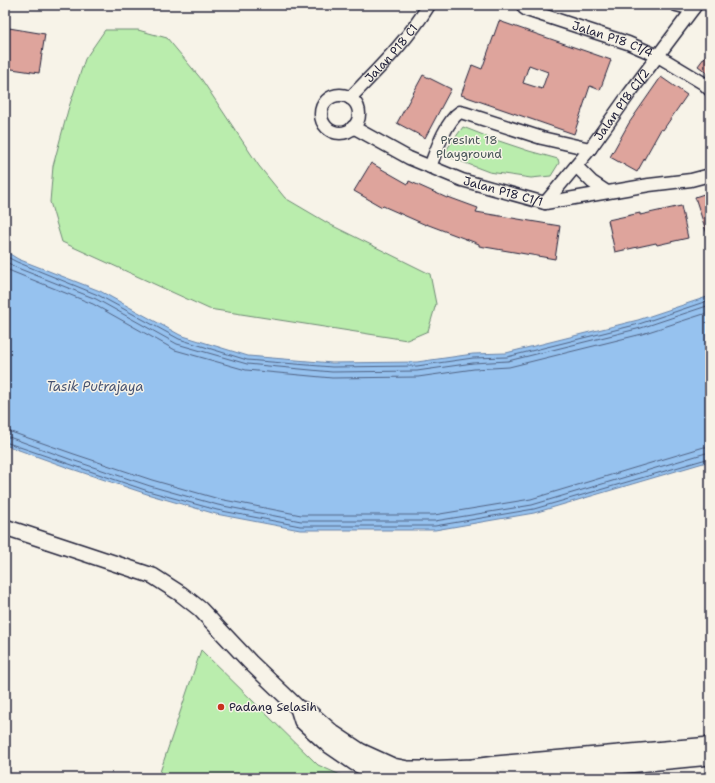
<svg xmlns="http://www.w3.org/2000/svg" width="715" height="783" font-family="'Shantell Sans',sans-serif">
<rect width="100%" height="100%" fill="#f7f3e8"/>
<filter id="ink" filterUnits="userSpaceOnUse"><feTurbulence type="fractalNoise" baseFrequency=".025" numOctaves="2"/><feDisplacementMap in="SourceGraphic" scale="8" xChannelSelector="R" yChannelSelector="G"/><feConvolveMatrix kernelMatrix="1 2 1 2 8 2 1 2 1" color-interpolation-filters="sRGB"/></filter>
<g filter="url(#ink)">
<g fill="#baedad" stroke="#6e8874">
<polygon points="105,30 138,30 167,38 202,80 259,166 285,198 331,225 430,274 436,304 428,331 407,340 209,309 62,242 50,202 53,166 68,110 85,59"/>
<polygon points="463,127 496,140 529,151 558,159 559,163 551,176 531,178 489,172 447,156 447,149"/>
<polygon points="201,650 318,765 347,778 158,778"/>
</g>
<polygon fill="#96c2ef" stroke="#6882a7" points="5,251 18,259 100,291 180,335 248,356 332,363 417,362 473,354 506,353 638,320 710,296 710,461 534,513 435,530 300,530 216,514 147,494 69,468 5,445"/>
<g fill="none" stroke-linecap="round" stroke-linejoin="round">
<g stroke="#506283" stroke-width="1">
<polyline points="5,256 17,262 98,295 179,339 247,360 332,367 417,366 473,358 507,357 639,324 710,300"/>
<polyline points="5,261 15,267 96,299 177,344 247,364 332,372 417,371 473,363 508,361 641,328 710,305"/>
<polyline points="5,268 13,272 93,304 175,350 246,370 332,378 418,377 474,369 509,367 642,334 710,312"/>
<polyline points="5,431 11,432 74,454 152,480 219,499 301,515 434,515 531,499 704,447 710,447"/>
<polyline points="5,437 9,437 72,460 150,486 218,505 301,521 435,521 532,505 706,453 710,453"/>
<polyline points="5,442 148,491 217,510 300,526 435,526 534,509 710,458"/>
</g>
</g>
<g fill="#dea49c" stroke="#22223b" fill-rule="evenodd">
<path d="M499,21L611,60L600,90L590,86L574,134L461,95L472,65L482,69ZM529,65L548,72L542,89L523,83Z"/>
<polygon points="9,28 45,34 39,73 5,68 5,51"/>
<polygon points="710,50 710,75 698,66"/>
<polygon points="423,75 451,89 425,138 397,123"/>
<polygon points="661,77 687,95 663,130 661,129 637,172 610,157 629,123"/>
<polygon points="371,163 408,184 409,181 447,198 448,197 478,208 476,212 560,226 555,259 479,246 479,244 426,224 426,225 383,206 382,207 354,191"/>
<polygon points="710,192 710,237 708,237 695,197"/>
<polygon points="681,206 688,238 657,245 656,243 615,252 608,220 640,213 640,215"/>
</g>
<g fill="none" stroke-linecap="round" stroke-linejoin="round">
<defs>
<g id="minor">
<path id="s1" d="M524,5V8L527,10L628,43L658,56L703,83L710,90"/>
<polyline points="676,5 693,9"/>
<circle cx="340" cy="114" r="19"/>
<path id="s2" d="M350,98C379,68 407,41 429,5"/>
<path id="s3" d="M353,127L409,158L462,180L545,203L649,185L691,180L710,175"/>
<polyline points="576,166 592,182 607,192"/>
<path d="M430,167C436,151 446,121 460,112L464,113L542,138L590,149"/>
<path id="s4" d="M545,203L590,149L629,94L696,5"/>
</g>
<g id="tertiary">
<polyline points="5,527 153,576 181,594 200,609 250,662 298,708 309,712 333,733 360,751 393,766 408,769 422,769 473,767 496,764 710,745"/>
<polyline points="298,708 302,721 326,743 355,763 373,772 389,778"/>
<polyline points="473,767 483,770 492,778"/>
<polyline points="503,778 545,773 710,757"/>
</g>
</defs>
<use href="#minor" stroke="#22223b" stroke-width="15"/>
<use href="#tertiary" stroke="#22223b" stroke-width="18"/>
<use href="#minor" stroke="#f7f3e8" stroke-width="12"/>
<use href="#tertiary" stroke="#f7f3e8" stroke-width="15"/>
</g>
</g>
<circle fill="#c8321e" stroke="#f7f3e8" stroke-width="1.5" cx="221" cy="707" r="4"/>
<g text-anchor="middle" stroke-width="3" stroke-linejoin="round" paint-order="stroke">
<g font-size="12" fill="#22223b" stroke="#f7f3e8">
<text dy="4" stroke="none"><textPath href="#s1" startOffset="97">Jalan P18 C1/4</textPath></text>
<text dy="4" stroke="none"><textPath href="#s2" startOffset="61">Jalan P18 C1</textPath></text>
<text dy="4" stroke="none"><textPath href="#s4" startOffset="125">Jalan P18 C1/2</textPath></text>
<text dy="4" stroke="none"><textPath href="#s3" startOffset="164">Jalan P18 C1/1</textPath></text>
</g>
<g font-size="12" fill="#485558" stroke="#f7f3e8">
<text x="469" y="144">Presint 18<tspan x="469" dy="14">Playground</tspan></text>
</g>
<g font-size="12" fill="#22223b" stroke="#f7f3e8" text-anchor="start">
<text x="229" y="711">Padang Selasih</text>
</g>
<g font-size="13" font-style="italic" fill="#455271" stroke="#f7f3e8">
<text x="95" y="391">Tasik Putrajaya</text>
</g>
</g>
<rect width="715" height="783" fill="none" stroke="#f7f3e8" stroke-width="20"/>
<rect x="10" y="10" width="695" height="763" fill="none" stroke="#22223b" stroke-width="1.5" filter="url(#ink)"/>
</svg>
